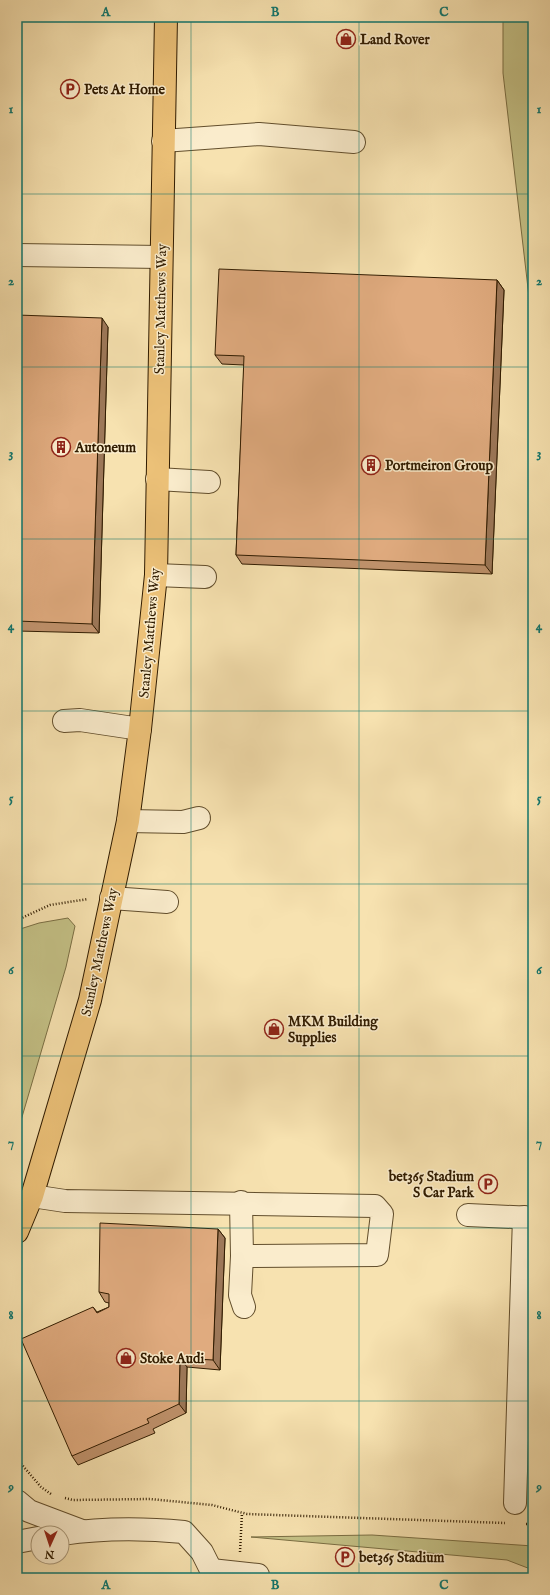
<svg xmlns="http://www.w3.org/2000/svg" width="550" height="1595" font-family="'IM FELL English',serif">
<rect width="100%" height="100%" fill="#f7e2b0"/>
<filter id="stains"><feTurbulence type="fractalNoise" baseFrequency=".005" numOctaves="4"/><feColorMatrix values="0 0 0 0 .2 0 0 0 0 .09 0 0 0 0 .02 0 0 0 .5 -.17"/></filter>
<radialGradient id="worn" r=".72"><stop offset=".6" stop-color="#630" stop-opacity="0"/><stop offset="1" stop-color="#630" stop-opacity=".3"/></radialGradient>
<g fill="#c4c186" stroke="#7a6e43">
<polygon points="503,17 533,17 533,316 529,297 503,73"/>
<polygon points="68,918 75,926 66,967 17,1134 17,930 39,923"/>
<polygon points="372,1535 533,1546 533,1570 507,1560 251,1537"/>
</g>
<g fill="none" stroke-linecap="round" stroke-linejoin="round">
<defs>
<g id="minor">
<polyline points="163,141 259,134 354,142"/>
<polyline points="17,255 161,257"/>
<polyline points="157,479 209,482"/>
<polyline points="156,575 205,577"/>
<polyline points="64,721 80,720 140,729"/>
<polyline points="128,821 183,822 199,818"/>
<polyline points="111,898 167,902"/>
<polyline points="32,1196 65,1201 375,1206 382,1214 377,1255 242,1256"/>
<polyline points="241,1202 242,1256 240,1295 244,1307"/>
<polyline points="468,1215 533,1218"/>
<polyline points="17,1501 29,1511 82,1531"/>
<polyline points="515,1503 524,1217"/>
<path d="M62,1534C102,1528 143,1528 184,1532L202,1552L215,1578"/>
<polyline points="17,1542 38,1538"/>
<polyline points="211,1570 258,1575"/>
</g>
<polyline id="major" points="17,1232 32,1196 90,1000 128,821 140,729 156,575 166,17"/>
</defs>
<use href="#minor" stroke="#624e2c" stroke-width="24"/>
<use href="#major" stroke="#311c00" stroke-width="24"/>
<g stroke="#311c00" stroke-width="2.5" stroke-dasharray="1 2" stroke-linecap="butt">
<polyline points="17,920 50,905 88,899"/>
<polyline points="17,1459 41,1487 51,1494"/>
<polyline points="65,1498 73,1500 150,1499 212,1505 247,1514 505,1523"/>
<polyline points="526,1524 533,1524"/>
<polyline points="240,1552 242,1513"/>
</g>
<use href="#minor" stroke="#faeccc" stroke-width="22"/>
<use href="#major" stroke="#ecc178" stroke-width="22"/>
</g>
<g fill="#c1936d" stroke="#311c00">
<polygon points="497,280 504,290 492,574 242,564 236,555 244,365 222,364 215,355"/>
<polygon points="17,315 108,327 99,633 17,631"/>
<polygon points="218,1229 225,1238 220,1370 187,1367 186,1413 153,1429 155,1433 78,1465 72,1456 93,1307 97,1312 109,1307 109,1303 105,1302 99,1292"/>
</g>
<g fill="#9d7859" stroke="#311c00">
<polygon points="497,280 504,290 492,574 485,565"/>
<polygon points="102,318 108,327 99,633 92,624"/>
<polygon points="218,1229 225,1238 220,1370 213,1360"/>
<polygon points="180,1358 187,1367 186,1413 179,1404"/>
</g>
<g fill="#e0ab7f" stroke="#311c00">
<polygon points="219,269 497,280 485,565 236,555 244,356 215,355"/>
<polygon points="17,315 102,318 92,624 17,621"/>
<polygon points="100,1223 218,1229 213,1360 180,1358 179,1404 147,1419 149,1423 72,1456 21,1339 93,1307 97,1313 109,1307 109,1294 99,1292"/>
</g>
<path fill="none" stroke="#0f766e" stroke-width="1" stroke-opacity="0.55" d="M191,17V1578M359,17V1578M17,194H533M17,367H533M17,539H533M17,711H533M17,884H533M17,1056H533M17,1228H533M17,1401H533"/>
<defs>
<symbol id="shop-ring" viewBox="-11 -11 22 22"><circle r="9.5" fill="#faeccc" stroke="#8f2418" stroke-width="1.5"/><path d="M-5-2.5h2.3a2.7 3.5 0 0 1 5.4 0H5L5.5 6h-11ZM-1.5-2.5h3a1.5 2.3 0 0 0-3 0Z" fill="#8f2418"/></symbol>
<symbol id="parking-ring" viewBox="-11 -11 22 22"><circle r="9.5" fill="#faeccc" stroke="#8f2418" stroke-width="1.5"/><path d="M-3.5-5.5H1a3.5 3.5 0 0 1 0 7H-1V5.5H-3.5ZM-1-3.4V-.6H.8a1.4 1.4 0 0 0 0-2.8Z" fill="#8f2418"/></symbol>
<symbol id="building-ring" viewBox="-11 -11 22 22"><circle r="9.5" fill="#faeccc" stroke="#8f2418" stroke-width="1.5"/><path d="M-4-6H4V6H1V3H-1V6H-4ZM-2.5-4.3h1.7v1.8h-1.7ZM.8-4.3h1.7v1.8H.8ZM-2.5-1h1.7V.8h-1.7ZM.8-1h1.7V.8H.8Z" fill="#8f2418"/></symbol>
</defs>
<g fill-rule="evenodd">
<use href="#shop-ring" x="335" y="28" width="22" height="22"/>
<use href="#parking-ring" x="59" y="78" width="22" height="22"/>
<use href="#building-ring" x="50" y="436" width="22" height="22"/>
<use href="#building-ring" x="360" y="454" width="22" height="22"/>
<use href="#shop-ring" x="263" y="1018" width="22" height="22"/>
<use href="#parking-ring" x="477" y="1173" width="22" height="22"/>
<use href="#shop-ring" x="115" y="1347" width="22" height="22"/>
<use href="#parking-ring" x="334" y="1546" width="22" height="22"/>
</g>
<g text-anchor="middle" stroke-width="3" stroke-linejoin="round" paint-order="stroke">
<g font-size="14" font-weight="bold" fill="#311c00" stroke="#faeccc" text-anchor="start">
<text x="360" y="44">Land Rover</text>
<text x="84" y="94">Pets At Home</text>
<text x="75" y="452">Autoneum</text>
<text x="385" y="470">Portmeiron Group</text>
<text x="288" y="1026">MKM Building<tspan x="288" dy="16">Supplies</tspan></text>
<text x="474" y="1181" text-anchor="end">bet365 Stadium<tspan x="474" dy="16">S Car Park</tspan></text>
<text x="140" y="1363">Stoke Audi</text>
<text x="359" y="1562">bet365 Stadium</text>
</g>
<g font-size="14" fill="#311c00" stroke="#faeccc">
<text transform="translate(160 309) rotate(-89)" y="5">Stanley Matthews Way</text>
<text transform="translate(149 633) rotate(-85)" y="5">Stanley Matthews Way</text>
<text transform="translate(99 952) rotate(-78)" y="5">Stanley Matthews Way</text>
</g>
</g>
<rect width="550" height="1595" fill="none" stroke="#f7e2b0" stroke-width="44"/>
<g transform="translate(50 1545) rotate(183)"><circle r="19" fill="#faeccc" stroke="#aa997a"/>
<path d="M0-3L7 15L0 10L-7 15Z" fill="#8f2418"/>
<text y="-6" font-size="11" font-weight="bold" text-anchor="middle" fill="#311c00">N</text>
</g>
<rect x="22" y="22" width="506" height="1551" fill="none" stroke="#0f766e" stroke-width="1.5"/>
<g font-size="13" text-anchor="middle" font-weight="bold" fill="#0f766e">
<text x="106" y="16">A</text>
<text x="275" y="16">B</text>
<text x="444" y="16">C</text>
<text x="11" y="113">1</text>
<text x="539" y="113">1</text>
<text x="11" y="285">2</text>
<text x="539" y="285">2</text>
<text x="11" y="457">3</text>
<text x="539" y="457">3</text>
<text x="11" y="630">4</text>
<text x="539" y="630">4</text>
<text x="11" y="802">5</text>
<text x="539" y="802">5</text>
<text x="11" y="974">6</text>
<text x="539" y="974">6</text>
<text x="11" y="1147">7</text>
<text x="539" y="1147">7</text>
<text x="11" y="1319">8</text>
<text x="539" y="1319">8</text>
<text x="11" y="1491">9</text>
<text x="539" y="1491">9</text>
<text x="106" y="1589">A</text>
<text x="275" y="1589">B</text>
<text x="444" y="1589">C</text>
</g>
<rect width="100%" height="100%" filter="url(#stains)"/>
<rect width="100%" height="100%" fill="url(#worn)"/>
</svg>
